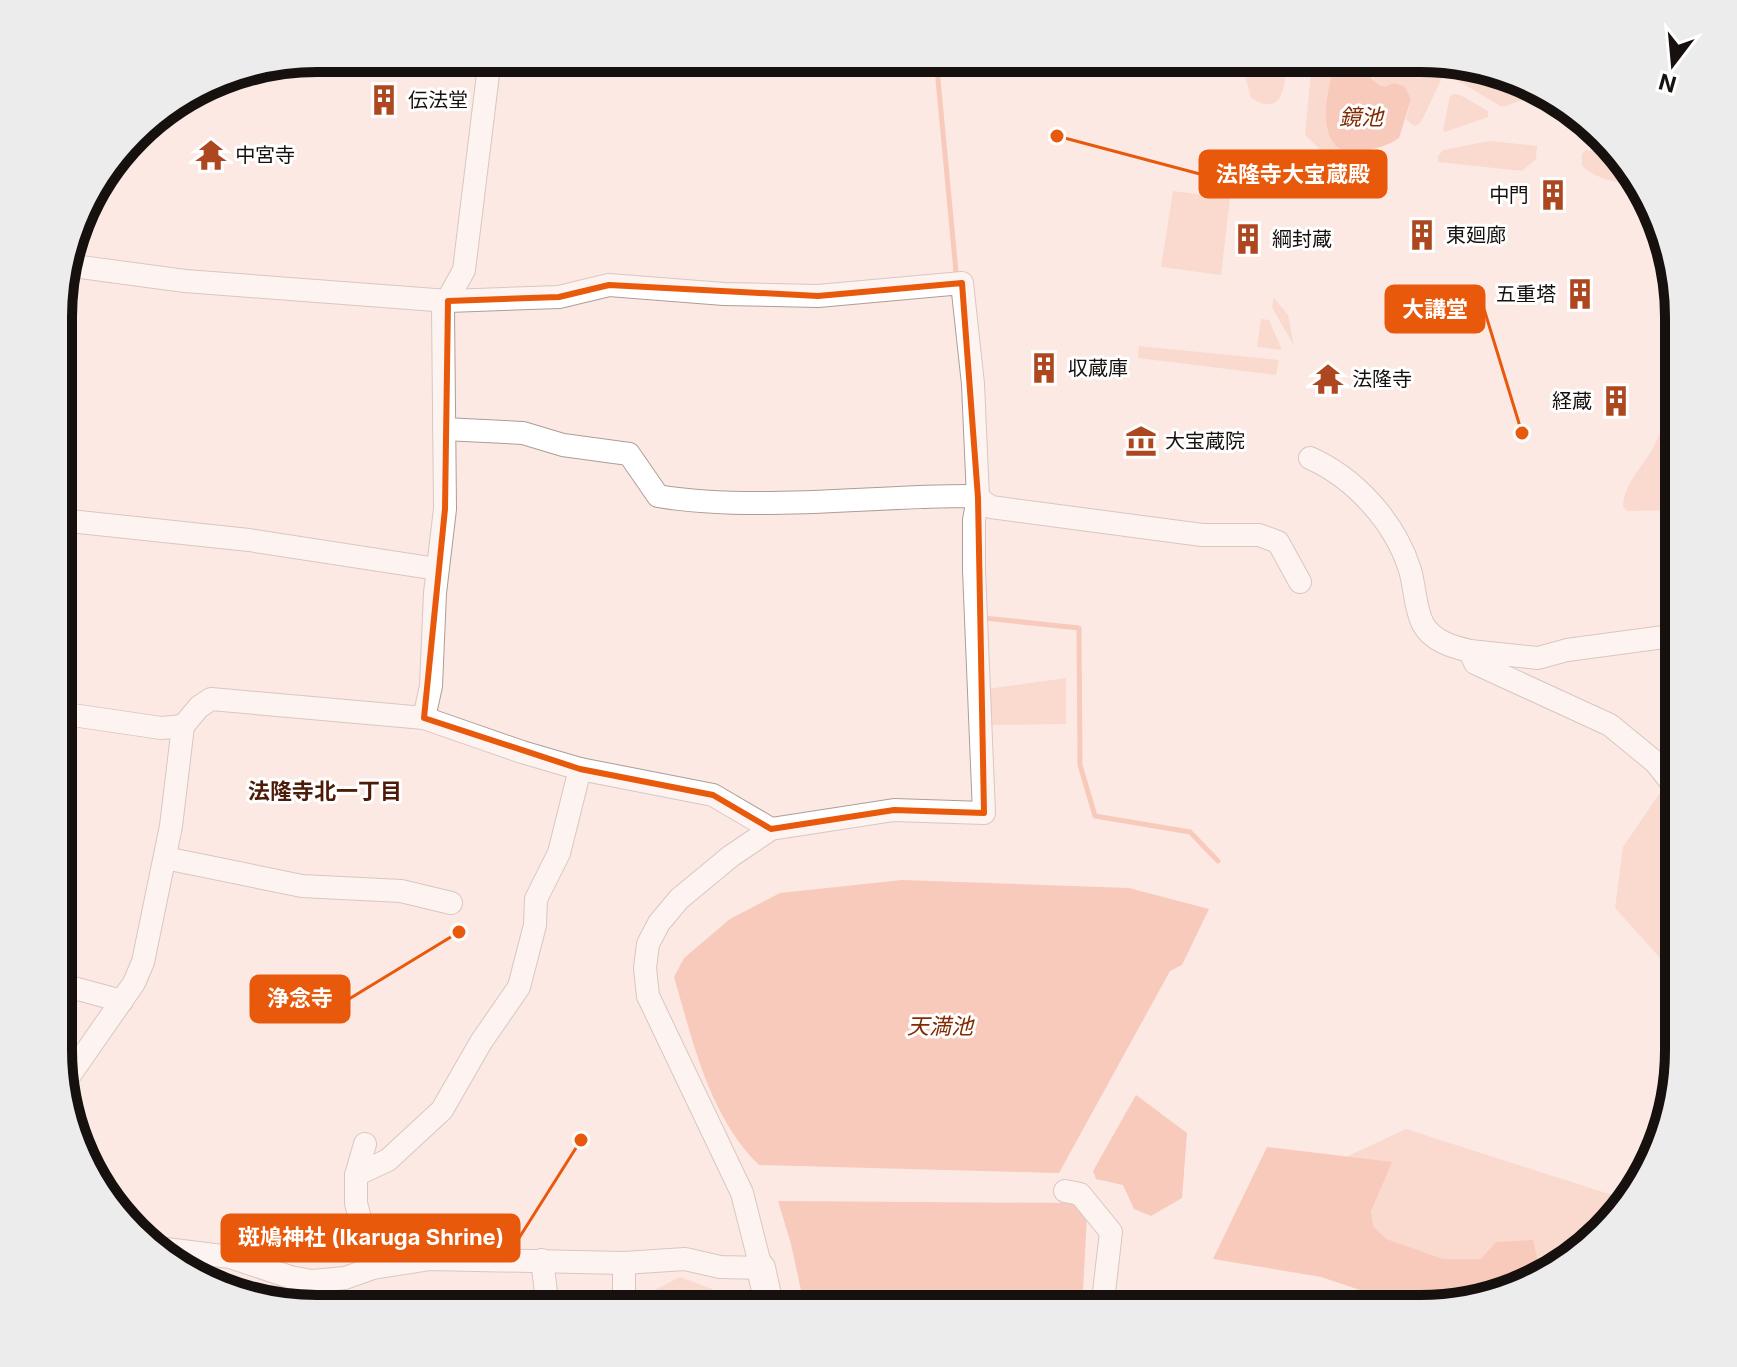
<svg xmlns="http://www.w3.org/2000/svg" width="1737" height="1367" font-family="Inter,'Noto Sans JP',sans-serif">
<rect width="100%" height="100%" fill="#fce9e3"/>
<g fill="#f8c7b5">
<path d="M1240,58H1287C1285,83 1285,119 1251,98Z"/>
<polygon points="1315,58 1385,59 1435,66 1442,78 1423,118 1419,124 1414,126 1406,119 1411,99 1376,84 1370,73 1346,152 1352,152 1347,163 1330,159 1305,135 1311,72"/>
<polygon points="1460,67 1519,78 1544,93 1502,107 1455,79 1455,68"/>
<polygon points="1454,94 1460,95 1488,111 1488,117 1445,132 1443,130 1450,96"/>
<polygon points="1490,141 1537,146 1536,159 1522,171 1438,162 1438,156 1443,150"/>
<path d="M1586,150L1614,154L1636,185C1614,182 1599,180 1582,166V154Z"/>
<polygon points="1173,191 1230,198 1221,275 1161,267"/>
<polygon points="1274,298 1288,315 1294,346 1272,307"/>
<polygon points="1261,319 1269,320 1282,350 1257,347"/>
<path d="M1679,343V510L1627,511L1623,506C1625,479 1647,464 1657,440C1670,409 1675,377 1679,343Z"/>
<polygon points="1139,346 1279,360 1276,375 1138,358"/>
<polygon points="1066,678 1066,724 990,725 987,689"/>
<polygon points="1679,774 1678,969 1670,969 1615,908 1623,847 1670,778"/>
<polygon points="1406,1129 1628,1200 1615,1221 1520,1289 1442,1305 1346,1212 1333,1163"/>
<polygon points="680,1277 712,1289 723,1309 631,1309 635,1300"/>
</g>
<g fill="#f2a58a">
<path d="M1357,67C1372,72 1371,84 1385,87L1394,83L1404,86L1411,99L1399,138C1388,146 1377,148 1363,151C1317,160 1324,103 1332,75L1341,70Z"/>
<path d="M902,880L1129,888L1209,909L1182,965L1170,971L1059,1173L759,1165C709,1116 693,1042 674,977L684,958L730,919L780,893Z"/>
<polygon points="1136,1095 1187,1133 1182,1198 1151,1216 1134,1209 1123,1185 1096,1179 1093,1171"/>
<polygon points="1267,1147 1392,1162 1371,1211 1373,1226 1386,1239 1443,1259 1481,1259 1496,1242 1533,1240 1540,1271 1518,1275 1493,1289 1488,1296 1465,1300 1445,1295 1384,1298 1321,1277 1213,1259"/>
<polygon points="778,1201 1071,1203 1087,1215 1083,1291 1071,1309 805,1309 791,1244"/>
</g>
<g fill="none" stroke-linecap="round" stroke-linejoin="round">
<g stroke="#f2a58a" stroke-width="5">
<polyline points="936,58 956,272"/>
<polyline points="1432,59 1436,59"/>
<polyline points="984,618 1079,628 1080,765 1095,816 1190,832 1218,861"/>
</g>
<defs>
<g id="minor">
<polyline points="66,265 185,281 448,301 559,297 609,285 724,294 818,296 962,283 973,384 978,498 974,520 974,570 984,813 894,810 771,829 731,856 679,899 659,923 648,944 645,968 648,996 742,1193 761,1268 720,1267 685,1259 624,1263 430,1259 373,1268 345,1278 312,1281 290,1277 230,1257 150,1247"/>
<path d="M444,429L523,433L563,445L629,454L658,496C754,512 869,496 968,496L978,498L991,507L1202,535H1259L1278,542L1300,582"/>
<path d="M1310,458C1355,478 1395,522 1410,570C1415,587 1415,609 1423,624C1432,641 1453,647 1470,651L1475,663L1610,725L1655,762L1679,792"/>
<polyline points="60,520 249,540 437,569"/>
<polyline points="1470,651 1538,658 1567,650 1679,635"/>
<polyline points="59,713 161,728 183,726"/>
<polyline points="424,718 431,686 435,593 445,509 443,308 464,270 490,58"/>
<polyline points="165,858 302,886 401,891 451,903"/>
<polyline points="59,984 122,1001"/>
<polyline points="63,1085 134,983 143,962 171,826 183,726 199,707 211,699 424,718 522,752 580,769 713,795 771,829"/>
<polyline points="365,1144 356,1175 356,1203 373,1268"/>
<polyline points="356,1175 388,1160 442,1110 481,1042 519,987 535,925 536,899 559,853 580,769"/>
<polyline points="1065,1191 1080,1194 1111,1232 1102,1309"/>
<polyline points="542,1260 546,1292 543,1309"/>
<polyline points="624,1263 624,1309"/>
<polyline points="305,1308 312,1281"/>
</g>
<polyline id="tertiary" points="761,1268 770,1309"/>
</defs>
<use href="#minor" stroke="#ae9d97" stroke-width="24"/>
<use href="#tertiary" stroke="#ae9d97" stroke-width="30"/>
<use href="#minor" stroke="#fff" stroke-width="22"/>
<use href="#tertiary" stroke="#fff" stroke-width="28"/>
</g>
<path d="M0 0H1737V1367H0ZM962,283L978,498L984,813L894,810L771,829L713,795L580,769L424,718L445,509L448,301L559,297L609,285L818,296Z" fill="#fce9e3" fill-opacity=".55" fill-rule="evenodd"/>
<path fill="none" stroke="#e8590c" stroke-width="6" stroke-linejoin="round" d="M962,283L978,498L984,813L894,810L771,829L713,795L580,769L424,718L445,509L448,301L559,297L609,285L818,296Z"/>
<defs>
<symbol id="building-bare" viewBox="-9 -9 18 18"><path d="M-4-6H4V6H1V3H-1V6H-4ZM-2.5-4.3h1.7v1.8h-1.7ZM.8-4.3h1.7v1.8H.8ZM-2.5-1h1.7V.8h-1.7ZM.8-1h1.7V.8H.8Z" fill="#ad471f" stroke="#fff" stroke-width="2.5" paint-order="stroke"/></symbol>
<symbol id="temple-bare" viewBox="-9 -9 18 18"><path d="M0-6L5-2H3V0L6.5 2.5H4V6H1.5V3h-3V6H-4V2.5H-6.5L-3 0V-2H-5Z" fill="#ad471f" stroke="#fff" stroke-width="2.5" paint-order="stroke"/></symbol>
<symbol id="museum-bare" viewBox="-9 -9 18 18"><path d="M0-6L6-3V-2H-6V-3ZM-5-1h2V3h-2ZM-1-1h2V3h-2ZM3-1h2V3H3ZM-6 4H6V6H-6Z" fill="#ad471f" stroke="#fff" stroke-width="2.5" paint-order="stroke"/></symbol>
</defs>
<g fill-rule="evenodd">
<use href="#building-bare" x="362" y="78" width="44" height="44"/>
<use href="#temple-bare" x="189" y="133" width="44" height="44"/>
<use href="#building-bare" x="1531" y="173" width="44" height="44"/>
<use href="#building-bare" x="1400" y="213" width="44" height="44"/>
<use href="#building-bare" x="1226" y="217" width="44" height="44"/>
<use href="#building-bare" x="1558" y="272" width="44" height="44"/>
<use href="#building-bare" x="1022" y="346" width="44" height="44"/>
<use href="#temple-bare" x="1306" y="357" width="44" height="44"/>
<use href="#building-bare" x="1594" y="379" width="44" height="44"/>
<use href="#museum-bare" x="1119" y="419" width="44" height="44"/>
</g>
<g text-anchor="middle" stroke-width="6" stroke-linejoin="round" paint-order="stroke">
<g font-size="20" fill="#16100e" stroke="#fff" text-anchor="start">
<text x="408" y="107">伝法堂</text>
<text x="235" y="162">中宮寺</text>
<text x="1529" y="202" text-anchor="end">中門</text>
<text x="1446" y="242">東廻廊</text>
<text x="1272" y="246">綱封蔵</text>
<text x="1556" y="301" text-anchor="end">五重塔</text>
<text x="1068" y="375">収蔵庫</text>
<text x="1352" y="386">法隆寺</text>
<text x="1592" y="408" text-anchor="end">経蔵</text>
<text x="1165" y="448">大宝蔵院</text>
</g>
<g font-size="22" font-style="italic" fill="#822a01" stroke="#fff">
<text x="1361" y="125">鏡池</text>
<text x="940" y="1034">天満池</text>
</g>
<g font-size="22" font-weight="bold" fill="#4d1c09" stroke="#fff">
<text x="325" y="799">法隆寺北一丁目</text>
</g>
</g>
<path d="M0 0H1737V1367H0ZM317 72H1420A245 245 0 0 1 1665 317V1050A245 245 0 0 1 1420 1295H317A245 245 0 0 1 72 1050V317A245 245 0 0 1 317 72Z" fill="#ececec" fill-rule="evenodd"/>
<path fill="none" stroke="#16100e" stroke-width="10" d="M317 72H1420A245 245 0 0 1 1665 317V1050A245 245 0 0 1 1420 1295H317A245 245 0 0 1 72 1050V317A245 245 0 0 1 317 72Z"/>
<path fill="none" stroke="#e8590c" stroke-width="3" d="M1057 136L1200 174M1522 433L1484 309M459 932L349 999M581 1140L519 1238"/>
<g fill="#e8590c" stroke="#fff" stroke-width="3">
<circle cx="1057" cy="136" r="8"/>
<circle cx="1522" cy="433" r="8"/>
<circle cx="459" cy="932" r="8"/>
<circle cx="581" cy="1140" r="8"/>
</g>
<g fill="#e8590c" stroke="#e8590c" stroke-width="3">
<rect x="1200" y="151" width="186" height="46" rx="8"/>
<rect x="1386" y="286" width="98" height="46" rx="8"/>
<rect x="251" y="976" width="98" height="46" rx="8"/>
<rect x="222" y="1215" width="297" height="46" rx="8"/>
</g>
<g font-size="22" text-anchor="middle" font-weight="bold" fill="#fff">
<text x="1293" y="182">法隆寺大宝蔵殿</text>
<text x="1435" y="317">大講堂</text>
<text x="300" y="1006">浄念寺</text>
<text x="371" y="1245">斑鳩神社 (Ikaruga Shrine)</text>
</g>
<g transform="translate(1673 64) rotate(196)" stroke="#ffffff" stroke-width="6" paint-order="stroke">
<path d="M0-6L14 30L0 20L-14 30Z" fill="#16100e"/>
<text y="-12" font-size="22" font-weight="bold" text-anchor="middle" fill="#16100e">N</text>
</g>
</svg>
